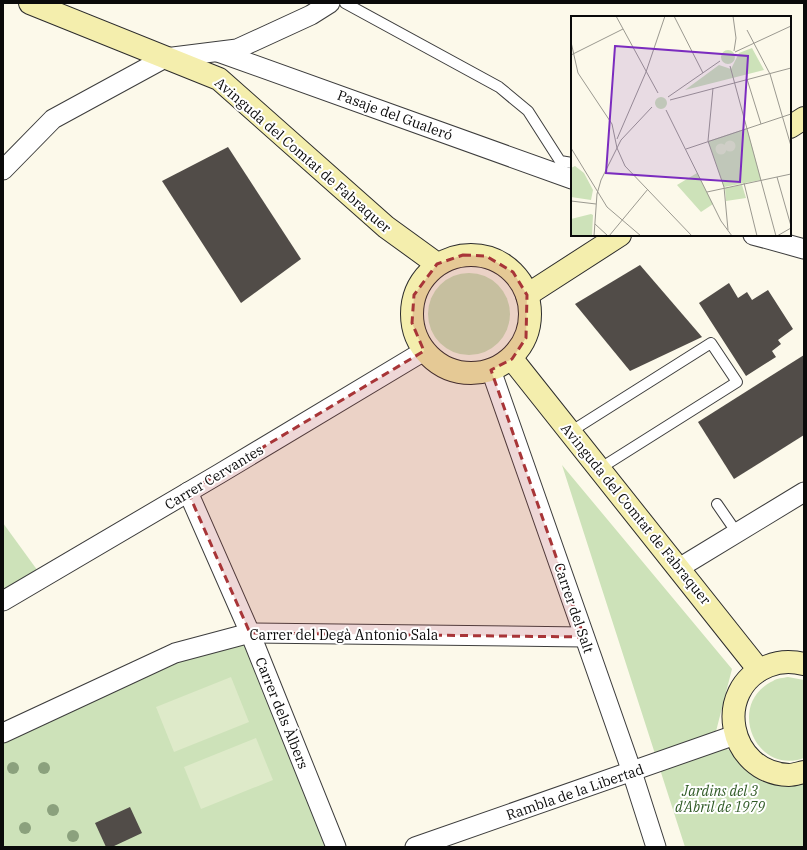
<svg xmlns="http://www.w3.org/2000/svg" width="807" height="850" font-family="'IBM Plex Serif',serif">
<rect width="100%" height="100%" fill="#fcf9ea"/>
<g fill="#cde2b9">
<circle cx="469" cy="314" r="41"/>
<polygon points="562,465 732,669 713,743 804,783 804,847 685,847"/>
<polygon points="3,523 43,578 3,601"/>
<polygon points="250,633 336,847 3,847 3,733 175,653"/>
<path d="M788,677L804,680V758C756,776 725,704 773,681C777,678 783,678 788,677Z"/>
</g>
<g fill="#deeac9">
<polygon points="231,677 249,722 174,752 156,707"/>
<polygon points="256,738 273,780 201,809 184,767"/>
</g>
<g fill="#514c48">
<polygon points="228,147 301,259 241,303 162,181"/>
<polygon points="640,265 702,337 630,371 575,304"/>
<polygon points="729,283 738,298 747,292 752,300 768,290 793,329 778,340 781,344 772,351 776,357 746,376 699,303"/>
<polygon points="804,355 804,435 734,479 698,422"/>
<polygon points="130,807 142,833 112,847 106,847 95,823"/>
</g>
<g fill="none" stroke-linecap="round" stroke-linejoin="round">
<defs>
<g id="lane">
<polyline points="345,3 499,87 528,111 560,161 572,163"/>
<polyline points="570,432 711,343 737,382 599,469"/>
<polyline points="717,504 737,533"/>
</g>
<g id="street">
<polyline points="218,52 572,179"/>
<polyline points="3,170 53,119 165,58 237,49 311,15 330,3"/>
<polyline points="753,235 804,249"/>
<polyline points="491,370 632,772 656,847"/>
<polyline points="188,492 250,633 336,847"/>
<polyline points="679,568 804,492"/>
<polyline points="3,601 219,474 424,351"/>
<polyline points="3,733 175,653 250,633 584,637"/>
<polyline points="415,847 735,735"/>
</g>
<g id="secondary">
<polyline points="30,3 219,79 386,227 437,264"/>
<polyline points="790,127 804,118"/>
<circle cx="471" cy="314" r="59"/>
<polyline points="527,295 620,235"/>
<polyline points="512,359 759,670"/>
<path d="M804,664C792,661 780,661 768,666C712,689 728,773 789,775C794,775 799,773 804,772"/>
</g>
</defs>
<use href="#lane" stroke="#3d3d3d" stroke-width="12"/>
<use href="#street" stroke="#3d3d3d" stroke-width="21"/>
<use href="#secondary" stroke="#2c2c2c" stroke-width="24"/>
<use href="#lane" stroke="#fff" stroke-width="10"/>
<use href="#street" stroke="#fff" stroke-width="19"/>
<use href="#secondary" stroke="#f4eead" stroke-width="22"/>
</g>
<g fill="#8ba17d">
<circle cx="13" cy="768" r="6"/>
<circle cx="44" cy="768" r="6"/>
<circle cx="53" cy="810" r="6"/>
<circle cx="25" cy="828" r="6"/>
<circle cx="73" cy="836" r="6"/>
</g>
<path fill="#a83538" fill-opacity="0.2" stroke="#a83538" stroke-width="3" stroke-dasharray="8 5" stroke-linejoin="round" d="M463,255L486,256L513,272L527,295L526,338L512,359L491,370L584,637L250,633L188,492L424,351L412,323L414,295L437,264Z"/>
<g text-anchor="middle" stroke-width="4" stroke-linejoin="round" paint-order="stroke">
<g font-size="14" fill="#0a0a0a" stroke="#fff">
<text transform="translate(395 115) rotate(20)" y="5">Pasaje del Gualeró</text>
<text transform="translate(303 155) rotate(41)" y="5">Avinguda del Comtat de Fabraquer</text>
<text transform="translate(214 477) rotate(-31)" y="5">Carrer Cervantes</text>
<text transform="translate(636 514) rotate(51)" y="5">Avinguda del Comtat de Fabraquer</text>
<text transform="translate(574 608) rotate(71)" y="5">Carrer del Salt</text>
<text x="344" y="640">Carrer del Degà Antonio Sala</text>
<text transform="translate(282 713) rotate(68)" y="5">Carrer dels Àlbers</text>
<text transform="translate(575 792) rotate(-19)" y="5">Rambla de la Libertad</text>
</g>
<g font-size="14" font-style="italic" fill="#2e5924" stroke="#fff">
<text x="720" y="796">Jardins del 3<tspan x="720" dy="16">d'Abril de 1979</tspan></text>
</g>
</g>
<g transform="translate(571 16)">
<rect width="220" height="220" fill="#fcf9ea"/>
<path d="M181,32L193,54L114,74L148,49L160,53L168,37ZM150 41a7 7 0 1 1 14 0a7 7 0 1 1-14 0ZM84 87a6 6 0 1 1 12 0a6 6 0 1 1-12 0ZM176,112L190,164L153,171L137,125ZM4,150L13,157L22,174L20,184L0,181V152ZM126,157L142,188L130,196L106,169ZM171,169L175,182L155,185L154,172ZM20,198L22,199L21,220H0V203Z" fill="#cde2b9"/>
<path d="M153.5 130a5.5 5.5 0 1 1 11 0a5.5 5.5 0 1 1-11 0ZM144.5 133a5.5 5.5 0 1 1 11 0a5.5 5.5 0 1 1-11 0Z" fill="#deeac9"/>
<path fill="none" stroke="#9b9990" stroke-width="1" d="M45,0L87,77M103,0L132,57M162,0L165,22L163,35M176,14L199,58L220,130M0,26L7,57L41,108L46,132L54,150L121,220M164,36L220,10M0,39L52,13M159,50L205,220M176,63L190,108M142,72L137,125L153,171L157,214M97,81L149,45M99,84L220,52M95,94L150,205L161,220M46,123L75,56L94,0M0,132L36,191L70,220M115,133L220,98M206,161L220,210M173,167L186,220M136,176L220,158M0,185L25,188M24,208L37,220M23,220L26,178L30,164L50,124L81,91M38,220L77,173M206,220L220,212"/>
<path fill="#7b2cbf" fill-opacity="0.15" stroke="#7b2cbf" stroke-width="2" d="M44,30L177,40L169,166L35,157Z"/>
<rect width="220" height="220" fill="none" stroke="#0a0a0a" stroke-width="2"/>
</g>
<rect width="807" height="850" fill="none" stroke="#0a0a0a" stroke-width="8"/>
</svg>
